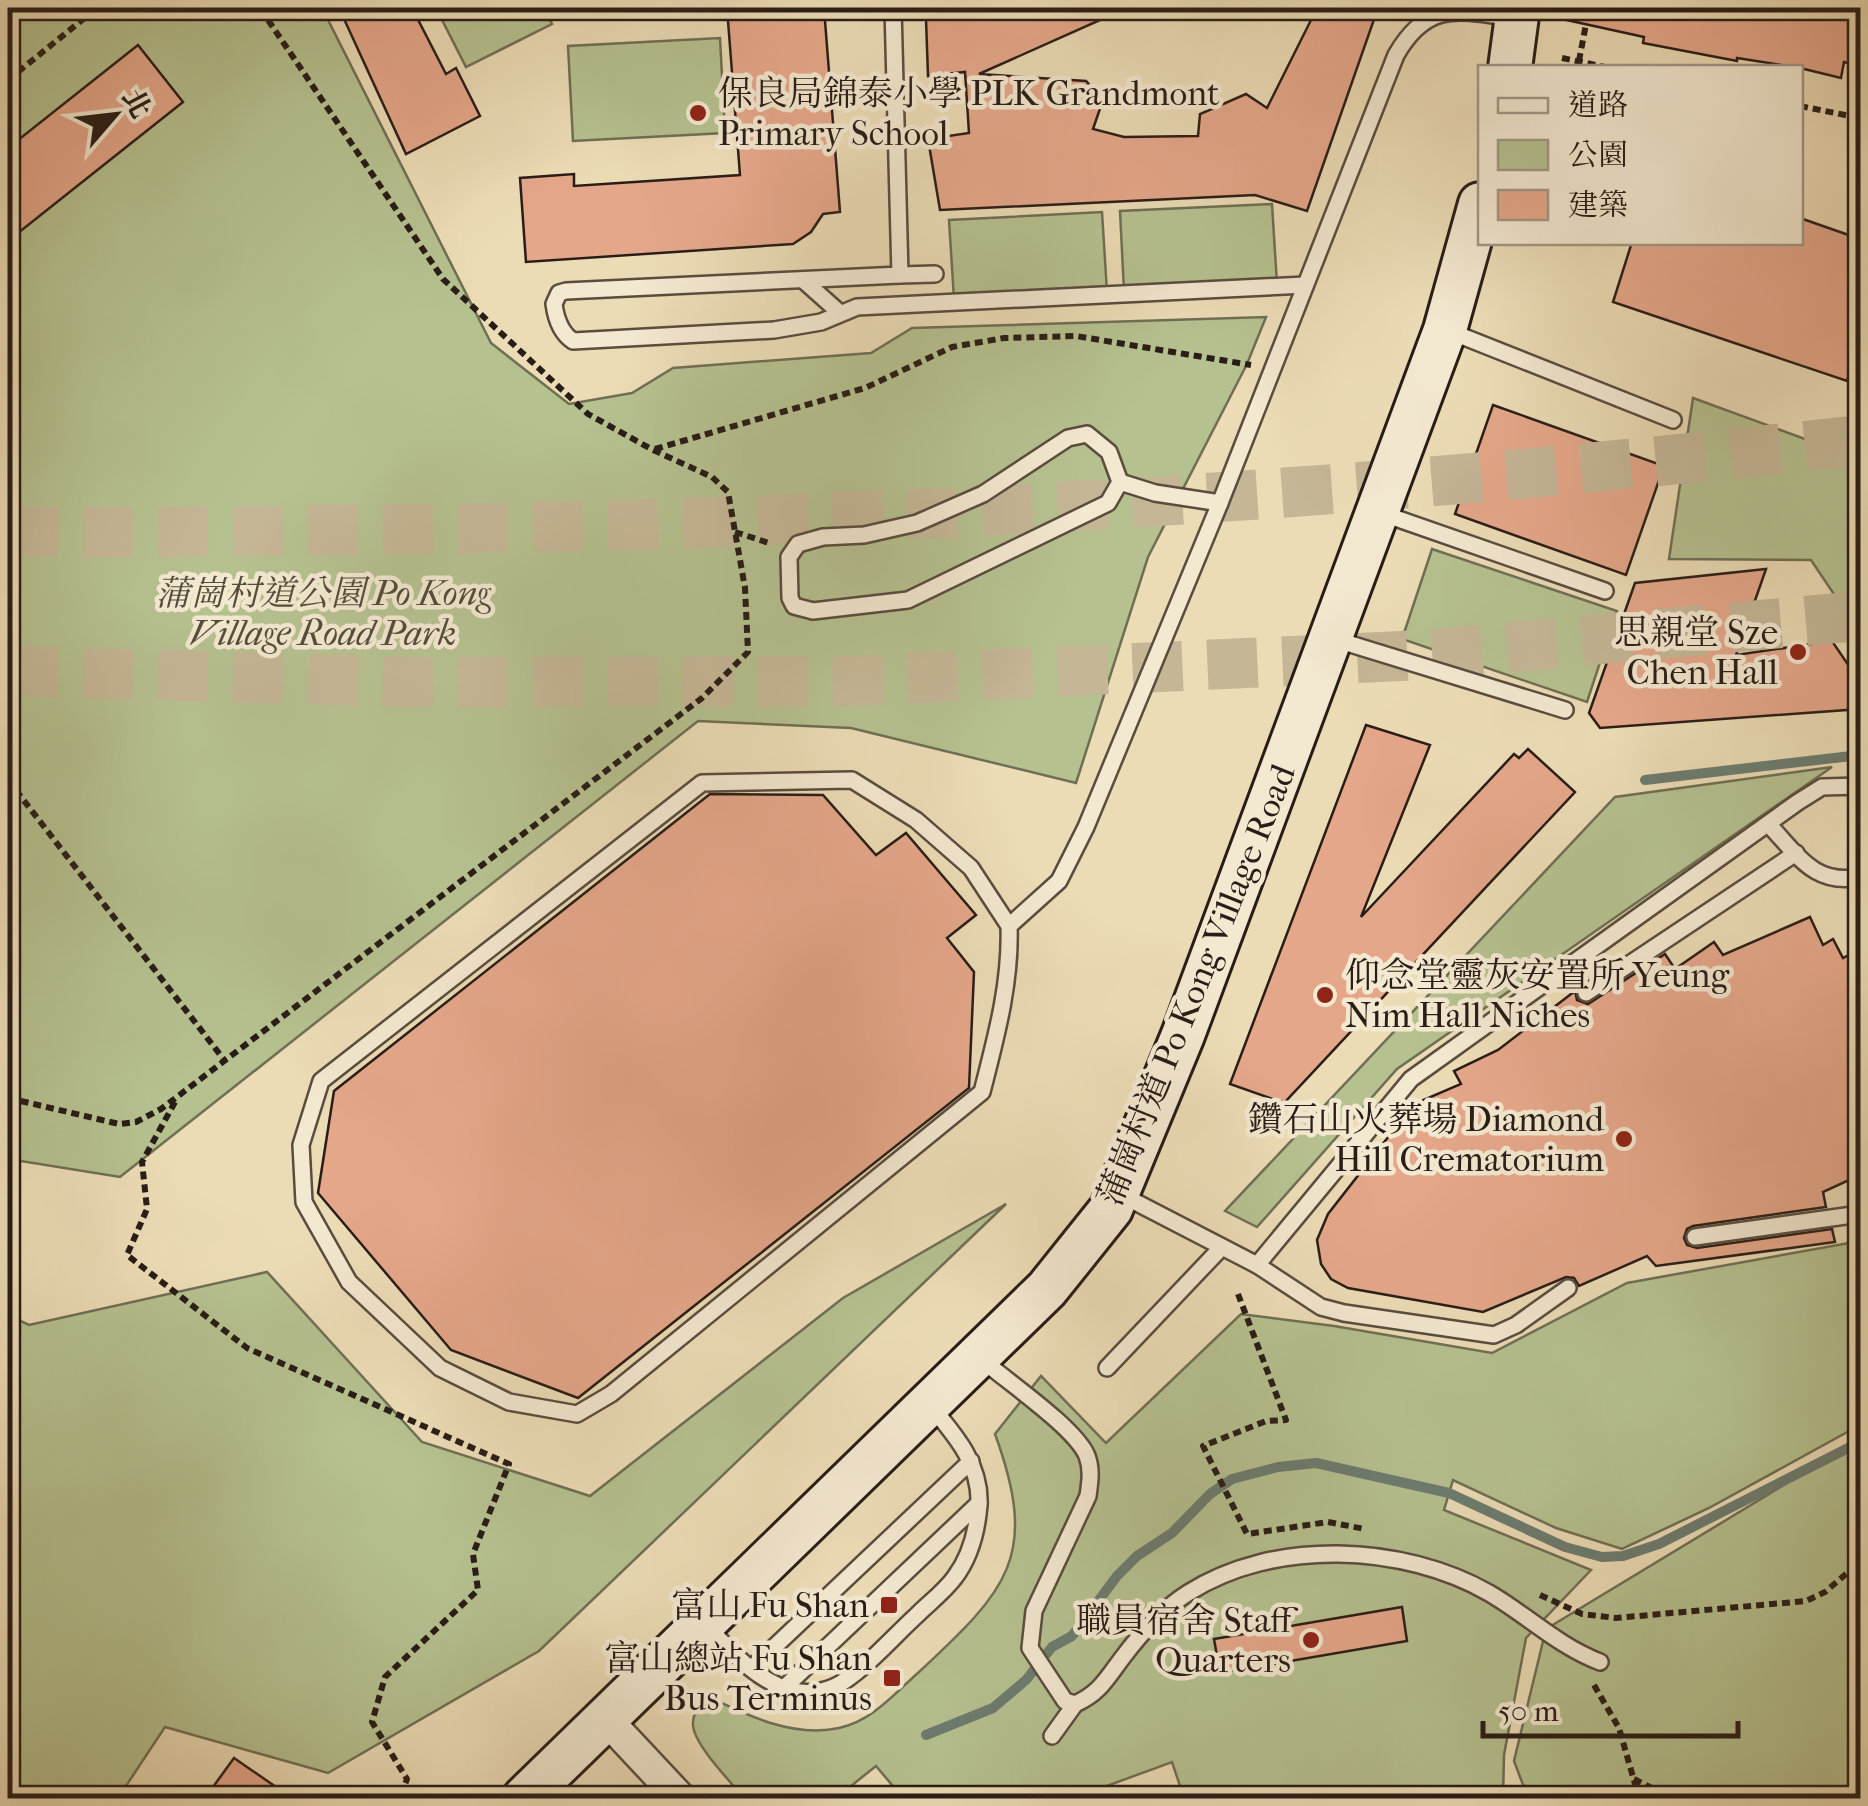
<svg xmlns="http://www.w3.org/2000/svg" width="1868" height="1806" font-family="'IM FELL French Canon','Noto Serif TC',serif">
<rect width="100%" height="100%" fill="#ecdcb6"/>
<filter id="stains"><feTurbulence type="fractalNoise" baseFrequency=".002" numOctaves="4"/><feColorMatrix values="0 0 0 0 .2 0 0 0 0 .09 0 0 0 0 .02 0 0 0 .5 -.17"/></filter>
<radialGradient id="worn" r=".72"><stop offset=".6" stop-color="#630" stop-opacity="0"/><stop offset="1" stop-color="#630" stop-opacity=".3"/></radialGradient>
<g fill="#b6c190" stroke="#6f6f54" stroke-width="2.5">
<polygon points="8,8 322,8 491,343 569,404 632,393 673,368 871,353 912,328 1266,317 1247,364 1148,557 1076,783 851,728 698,721 120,1177 8,1159"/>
<polygon points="436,8 543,8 552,24 466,67"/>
<polygon points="720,38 725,133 573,141 568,46"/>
<polygon points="1272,204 1277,284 1124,291 1120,211"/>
<polygon points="1102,212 1107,292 954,299 949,220"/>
<polygon points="1693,398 1860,459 1860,633 1811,560 1669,559"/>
<polygon points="1432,549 1617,611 1587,702 1402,639"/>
<polygon points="1832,767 1397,1069 1257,1227 1225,1211 1615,797"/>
<polygon points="1006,1204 539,1651 328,1773 165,1727 118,1798 8,1798 8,1315 29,1325 267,1272 422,1442 590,1496 843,1298"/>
<path d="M1860,1241V1425L1709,1508L1622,1549L1556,1528L1453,1480L1444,1510L1591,1570L1526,1638L1504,1755L1503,1798H1184L1172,1762L1074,1798H903L876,1766L846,1790L809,1798H744C731,1782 694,1745 693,1725C692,1713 701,1704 707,1696C746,1715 793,1738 839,1728C872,1721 894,1694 919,1672C1007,1590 1040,1557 995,1434L1041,1376L1106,1443L1241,1314L1334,1326L1492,1353L1627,1283Z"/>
<polygon points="1860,1439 1860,1798 1528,1798 1514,1761 1546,1629"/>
</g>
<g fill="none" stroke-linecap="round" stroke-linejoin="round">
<g stroke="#6c7c70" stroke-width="10">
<polyline points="1645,780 1860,755"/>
<polyline points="926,1735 993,1708 1026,1680 1052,1647 1072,1636 1117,1576 1137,1556 1172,1533 1210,1494 1232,1479 1278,1467 1316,1463 1449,1493 1565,1547 1602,1557 1623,1556 1659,1544 1860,1442"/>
</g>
</g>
<g fill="#e5a78a" stroke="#281d17" stroke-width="2.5">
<polygon points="339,8 412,8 446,74 456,68 480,116 406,154"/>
<polygon points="727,8 824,8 840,212 823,214 811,232 793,244 526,262 520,178 574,174 574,186 740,175"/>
<polygon points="957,8 1127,8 979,74 1086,81 1103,100 1093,129 1124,137 1198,136 1200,114 1246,94 1267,108 1317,8 1378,8 1307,211 1255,195 940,210 928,139 969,133 965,72 928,76 926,19"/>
<polygon points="1564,8 1854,8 1851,22 1860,24 1860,66 1844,62 1841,78 1800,68 1737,58 1737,61 1643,43 1644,37 1562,19"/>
<polygon points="138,45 183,102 8,241 8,148"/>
<polygon points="1800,218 1860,239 1860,338 1847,381 1613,302 1632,242 1800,242"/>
<polygon points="1493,405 1664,466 1626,575 1455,514"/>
<polygon points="1766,569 1736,655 1832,641 1853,672 1860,671 1860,709 1600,728 1589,713 1635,583"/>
<polygon points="1366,725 1430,745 1361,917 1514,754 1519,758 1528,749 1575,792 1284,1103 1230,1084"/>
<polygon points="710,794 823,795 876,855 906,833 976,915 947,938 974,972 969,1088 578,1398 451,1350 318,1193 334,1091"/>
<polygon points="1810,917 1823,945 1833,939 1843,958 1860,949 1860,1175 1823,1192 1826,1207 1693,1226 1687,1229 1684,1238 1687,1245 1697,1248 1832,1229 1835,1242 1656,1266 1647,1256 1579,1286 1574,1278 1566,1277 1483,1312 1348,1288 1331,1279 1321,1264 1317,1240 1328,1214 1414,1104 1461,1084 1454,1071 1498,1050 1575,991 1577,1000 1588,1004 1665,954 1675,969 1714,942 1723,955"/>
<polygon points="1402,1607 1407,1641 1220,1673 1214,1639"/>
<polygon points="234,1758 292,1798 205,1798"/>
</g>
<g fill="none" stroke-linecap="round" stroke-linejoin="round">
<g stroke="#c5b696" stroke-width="50" stroke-dasharray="50 25" stroke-linecap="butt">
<path d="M8,531C113,534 219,531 325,530C838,526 1350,497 1860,440"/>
<polyline points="8,671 414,682 849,681 1424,655 1860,616"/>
</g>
<defs>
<g id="service">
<path d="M893,8L900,275L566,291L559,293L554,304C556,319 561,333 573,341L774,330L821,322L857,307L1305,285"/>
<polyline points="900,275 935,274"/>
<polyline points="803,280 840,313"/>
<polyline points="1449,331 1673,420"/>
<polygon points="1087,434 1109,452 1120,482 1108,503 908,600 813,611 794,606 790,598 789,557 798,544 823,537 864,535 917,523 983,494 1068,438"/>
<polyline points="1120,482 1155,493 1220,503"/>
<polyline points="1381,513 1605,591"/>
<polyline points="1334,639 1565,710"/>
<path d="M1769,825C1798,855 1814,886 1860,877"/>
<path d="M1009,926L971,868L916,820L852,780L702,783L321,1081L301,1145L304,1202L349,1282L440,1368L509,1402L577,1414L611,1394L982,1092C996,1037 1011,983 1009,926L1059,881L1086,827L1220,503L1396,55C1427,1 1458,10 1513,18"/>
<polyline points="1586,993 1796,853"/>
<polyline points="1118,1193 1257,1265 1321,1307 1344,1313 1494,1335 1516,1325 1568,1288"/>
<polyline points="1695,1237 1860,1214"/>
<polyline points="1257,1265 1411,1079 1798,802 1822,787 1860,786"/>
<path d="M980,1358C1005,1380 1076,1428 1087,1456C1092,1469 1090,1482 1088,1496L1034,1611L1030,1648L1065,1701L1075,1704C1100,1693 1107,1678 1123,1657C1141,1633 1163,1609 1188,1593C1274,1538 1403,1544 1489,1593C1527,1615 1558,1646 1600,1662"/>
<polyline points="1107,1368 1222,1247"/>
<path d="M707,1626C730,1651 763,1687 799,1692C814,1694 831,1690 843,1682C870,1664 893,1637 917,1615C929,1603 945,1591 955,1577C970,1557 977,1530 979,1505C981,1464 955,1435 930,1405"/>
<polyline points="752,1668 971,1461"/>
<polyline points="784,1688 979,1503"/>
<polyline points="1052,1736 1075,1704"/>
</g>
<polyline id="minor" points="606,1719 680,1798"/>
<g id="secondary">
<polyline points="1510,68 1518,8"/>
<polyline points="524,1798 1047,1289 1111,1209 1183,1035 1445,330 1480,204"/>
</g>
</defs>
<use href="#service" stroke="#594d3f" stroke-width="20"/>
<use href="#minor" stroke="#594d3f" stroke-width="35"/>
<use href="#secondary" stroke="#281d17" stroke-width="48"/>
<g stroke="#281d17" stroke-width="6" stroke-dasharray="8 5" stroke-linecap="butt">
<polyline points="1562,58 1610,68"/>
<polyline points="1579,61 1586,24"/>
<polyline points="8,80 97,8"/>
<polyline points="1800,106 1860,118"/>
<polyline points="655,449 865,388 952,347 1004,338 1076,336 1251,365"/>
<polyline points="735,532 772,544"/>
<polyline points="8,780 225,1061"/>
<polyline points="8,1098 119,1124 136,1122 161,1109 702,698 748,652 745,588 728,492 712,477 653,450 588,414 443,279 260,8"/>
<polyline points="175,1102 142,1162 147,1209 127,1255 247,1348 509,1464 473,1554 478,1590 385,1677 372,1722 407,1779 400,1798"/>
<polyline points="1238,1294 1286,1420 1266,1421 1203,1446 1247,1534 1328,1522 1365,1529"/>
<polyline points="1540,1595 1582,1614 1616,1618 1806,1601 1825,1592 1860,1562"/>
<polyline points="1594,1685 1619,1728 1639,1798"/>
<polyline points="1634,1779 1672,1798"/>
<polyline points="1761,1798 1783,1788 1806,1798"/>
</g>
<use href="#service" stroke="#f3e8d0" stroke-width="15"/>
<use href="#minor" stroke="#f3e8d0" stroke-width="30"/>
<use href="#secondary" stroke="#f3e8d0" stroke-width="42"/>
</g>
<g fill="#8f2418" stroke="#f3e8d0" stroke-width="4">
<circle cx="698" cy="113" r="10"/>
<circle cx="1798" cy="652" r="10"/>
<circle cx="1325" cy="995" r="10"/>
<circle cx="1624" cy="1139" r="10"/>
<rect x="879" y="1595" width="20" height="20" rx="5"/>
<circle cx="1311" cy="1640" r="10"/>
<rect x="882" y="1668" width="20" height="20" rx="5"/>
</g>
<g text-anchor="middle" stroke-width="9" stroke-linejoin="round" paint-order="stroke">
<g font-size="35" fill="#281d17" stroke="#f3e8d0" text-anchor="end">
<text x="718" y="105" text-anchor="start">保良局錦泰小學 PLK Grandmont<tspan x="718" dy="40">Primary School</tspan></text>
<text x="1778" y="644">思親堂 Sze<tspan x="1778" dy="40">Chen Hall</tspan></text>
<text x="1345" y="987" text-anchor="start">仰念堂靈灰安置所 Yeung<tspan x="1345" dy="40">Nim Hall Niches</tspan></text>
<text x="1604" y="1131">鑽石山火葬場 Diamond<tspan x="1604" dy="40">Hill Crematorium</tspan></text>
<text x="869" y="1617">富山 Fu Shan</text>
<text x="1291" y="1632">職員宿舍 Staff<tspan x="1291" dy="40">Quarters</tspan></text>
<text x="872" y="1670">富山總站 Fu Shan<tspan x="872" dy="40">Bus Terminus</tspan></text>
</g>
<g font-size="35" font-style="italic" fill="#534e3b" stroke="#f3e8d0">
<text x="323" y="605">蒲崗村道公園 Po Kong<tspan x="323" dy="40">Village Road Park</tspan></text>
</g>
<g font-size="35" fill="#281d17" stroke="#f3e8d0">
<text transform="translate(1196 985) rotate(-68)" y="12">蒲崗村道 Po Kong Village Road</text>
</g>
</g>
<rect width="1868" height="1806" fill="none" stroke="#ecdcb6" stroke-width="40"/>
<rect x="10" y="10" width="1848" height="1786" fill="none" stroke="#281d17" stroke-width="5"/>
<rect x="20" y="20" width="1828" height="1766" fill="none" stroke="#281d17" stroke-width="2.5"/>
<rect x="1478" y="65" width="325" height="180" fill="#f3e8d0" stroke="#a29786" stroke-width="2.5"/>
<rect x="1498" y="98" width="50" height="15" fill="#f3e8d0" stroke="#a29786" stroke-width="2.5"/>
<text x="1568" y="115" font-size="30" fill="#281d17">道路</text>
<rect x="1498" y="140" width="50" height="30" fill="#b6c190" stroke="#a29786" stroke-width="2.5"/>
<text x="1568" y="165" font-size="30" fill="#281d17">公園</text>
<rect x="1498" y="190" width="50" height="30" fill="#e5a78a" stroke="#a29786" stroke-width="2.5"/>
<text x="1568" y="215" font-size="30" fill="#281d17">建築</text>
<g transform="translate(115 115) rotate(62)" stroke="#f3e8d0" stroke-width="8" paint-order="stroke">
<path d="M0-8L18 38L0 25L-18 38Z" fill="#281d17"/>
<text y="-15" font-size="28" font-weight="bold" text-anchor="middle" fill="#281d17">北</text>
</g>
<path d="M1483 1721v15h255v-15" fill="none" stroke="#281d17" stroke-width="5"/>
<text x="1498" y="1721" font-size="30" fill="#281d17" stroke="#f3e8d0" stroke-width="8" paint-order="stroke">50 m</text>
<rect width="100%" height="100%" filter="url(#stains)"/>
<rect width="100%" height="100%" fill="url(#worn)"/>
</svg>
